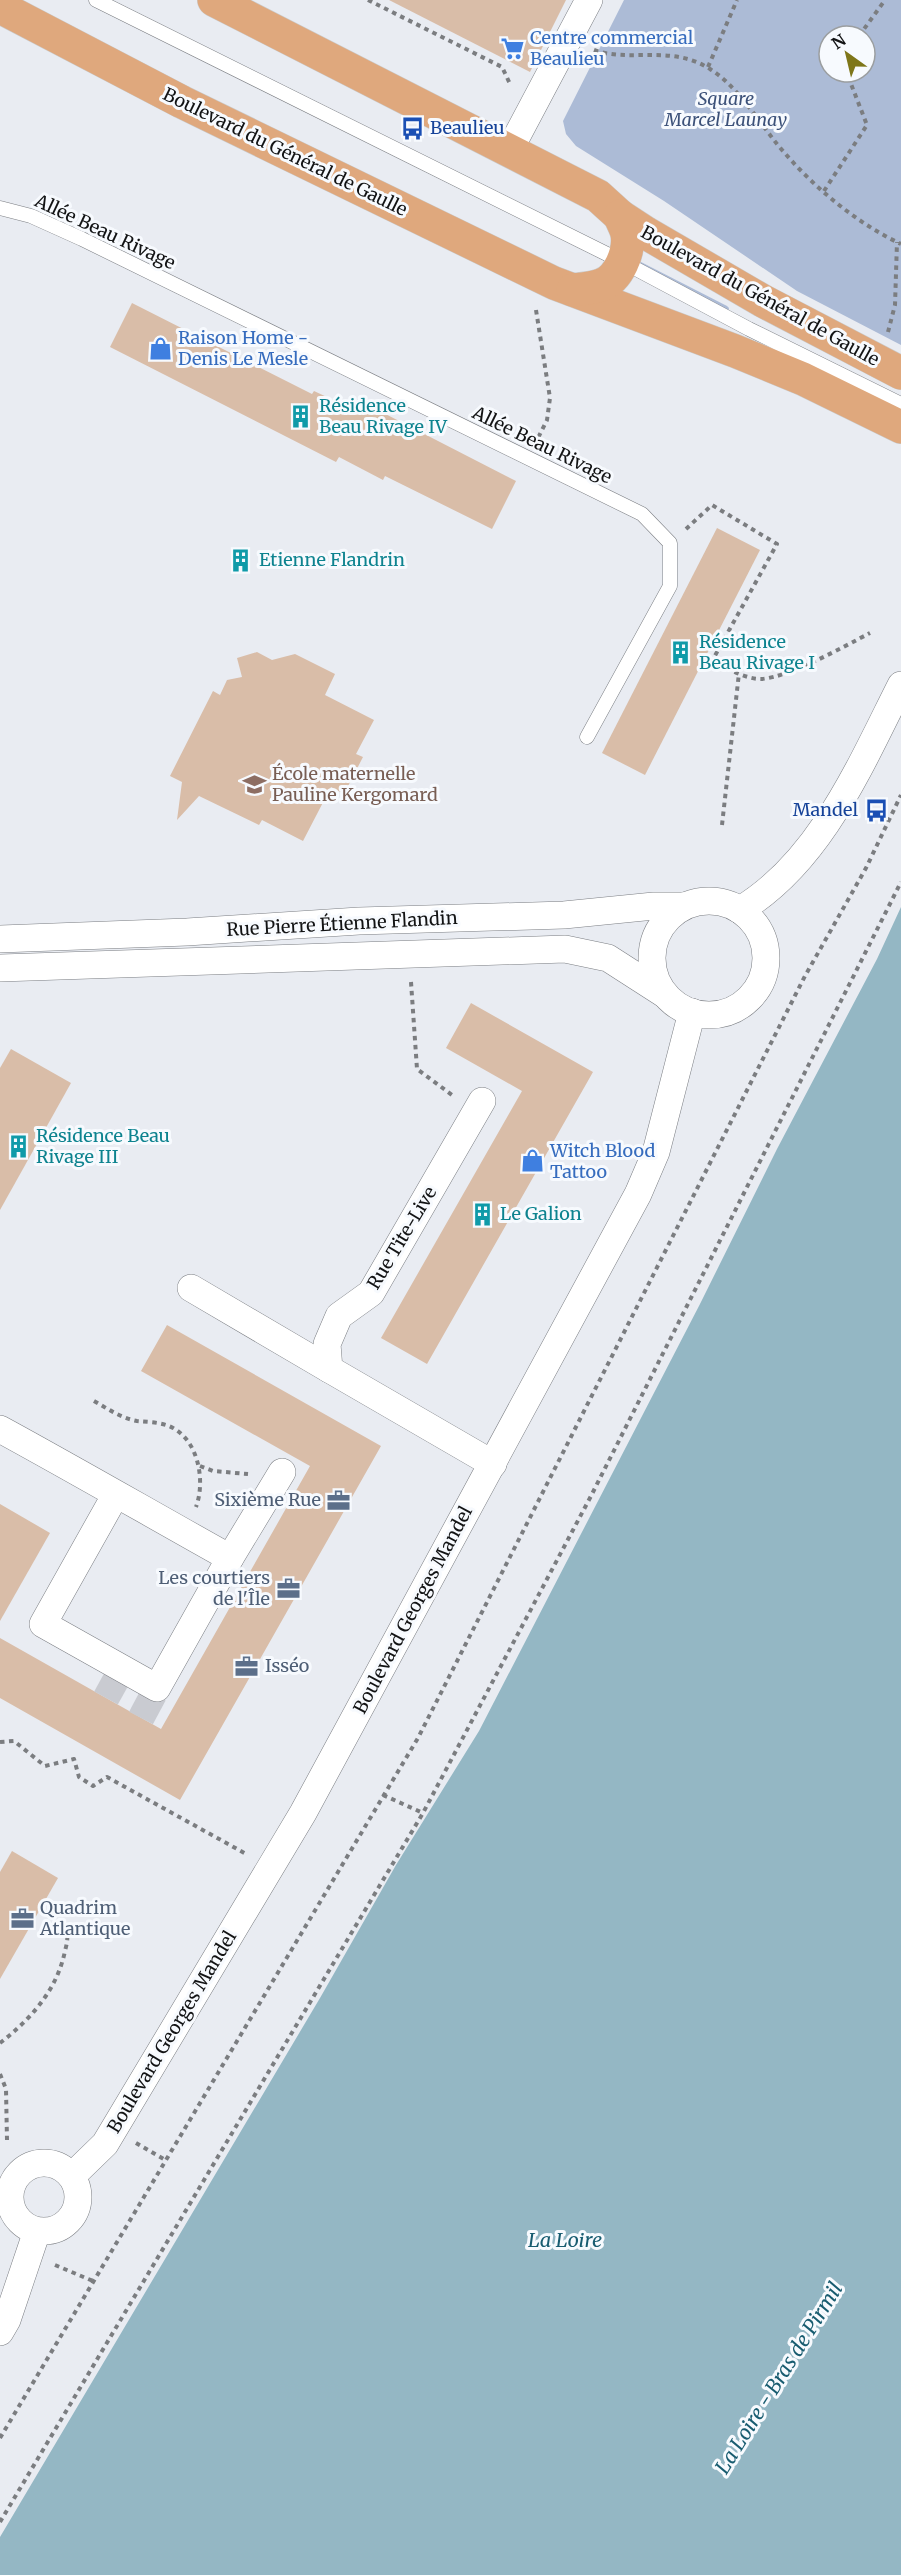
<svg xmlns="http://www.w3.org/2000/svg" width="901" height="2575" font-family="Merriweather,serif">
<rect width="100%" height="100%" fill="#e9ecf2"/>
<g fill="#acbbd6" fill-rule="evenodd">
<path d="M624,0H901V345L797,291L664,201L576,146L566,134L563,121ZM829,36H865V72H829Z"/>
<polygon points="639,261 727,306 729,308 727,315 634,262"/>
</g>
<polygon fill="#94b7c4" points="901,907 901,2575 0,2575 0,2537 320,1998 396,1865 479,1731 700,1304 777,1149 877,959"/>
<g fill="#d9bda8">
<polygon points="389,0 566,0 530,72"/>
<polygon points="132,303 312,394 314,391 361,413 366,404 516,481 492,529 385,476 383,480 339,457 336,462 110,347"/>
<polygon points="717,528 760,550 645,775 602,753"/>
<polygon points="257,652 272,660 295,654 335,674 325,695 374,720 356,754 363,757 344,794 331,787 303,841 262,820 259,825 199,796 177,820 182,782 170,776 213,691 220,695 227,680 242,677 237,658"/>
<polygon points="471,1003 593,1072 427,1364 381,1338 522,1091 446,1048"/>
<polygon points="11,1049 71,1083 0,1210 0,1068"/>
<polygon points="167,1325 381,1446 180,1800 0,1698 0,1638 161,1729 310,1466 141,1371"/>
<polygon points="0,1504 50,1533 0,1621"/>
<polygon points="12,1851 58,1878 0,1979 0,1872"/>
</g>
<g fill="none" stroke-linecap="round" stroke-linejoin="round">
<g stroke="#c9cbd1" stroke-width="27" stroke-dasharray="27 14" stroke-linecap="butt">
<polyline points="106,1698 122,1669"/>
<polyline points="141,1718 157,1688"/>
</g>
<defs>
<g id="service">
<polyline points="96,0 623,262 749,329 901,404"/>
<polyline points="0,208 31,216 82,239 642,514 670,543 670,586 587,737"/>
</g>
<g id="minor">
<polyline points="509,151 589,0"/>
<circle cx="709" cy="958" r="57"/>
<path d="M740,910C820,862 860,766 901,685"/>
<polyline points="0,939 187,932 359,921 564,915 654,906 684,906"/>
<polyline points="0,968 565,949 608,958 664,994"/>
<polyline points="482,1101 371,1293 339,1316 327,1344 329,1369 493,1464"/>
<polyline points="191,1288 329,1369"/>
<path d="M0,1429C77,1471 153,1515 230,1558L157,1688L43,1624L116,1494"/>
<polyline points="230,1558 282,1472"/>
<circle cx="44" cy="2197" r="34"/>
<polyline points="72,2176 105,2144 303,1813 638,1194 656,1152 692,1012"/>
<polyline points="0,2332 7,2320 37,2231"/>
</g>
<g id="primary">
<polyline points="214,0 598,196 620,216 646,233 763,301 901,373"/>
<polyline points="0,7 182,102 554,283 735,351 803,379 901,427"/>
<path d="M573,290C582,289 593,288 601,285C619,279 630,251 627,234C626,228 622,222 620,216"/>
</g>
</defs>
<use href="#service" stroke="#7b7e83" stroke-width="15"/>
<use href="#minor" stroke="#7b7e83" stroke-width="28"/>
<use href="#primary" stroke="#cbcbcb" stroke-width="34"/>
<g stroke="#7b7d80" stroke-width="4" stroke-dasharray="4.5 4.5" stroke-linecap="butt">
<polyline points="368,0 502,67 511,86"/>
<polyline points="859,36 885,0"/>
<path d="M594,50C630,63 671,44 710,69C737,86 757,119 777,144C810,184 854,222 901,244"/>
<polyline points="708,67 737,0"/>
<polyline points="824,191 867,125 851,84 852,72"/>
<polyline points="536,310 550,398 547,420 537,440"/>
<polyline points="888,332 895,305 897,242"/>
<path d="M686,529L712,505L777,544L712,661C727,668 745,679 761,679C790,677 843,647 870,633"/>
<polyline points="722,825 739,673"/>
<polyline points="411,982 417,1069 452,1095"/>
<path d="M94,1401C108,1409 121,1418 137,1421C147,1422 159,1422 169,1426C198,1438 206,1480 196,1507"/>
<polyline points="200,1466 213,1471 248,1474"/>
<polyline points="0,1742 14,1741 45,1766 74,1759 79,1777 93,1786 107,1777 248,1855"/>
<polyline points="383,1795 423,1813"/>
<path d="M0,2043C31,2019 57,1990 65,1951C67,1943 69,1936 65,1928C61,1918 49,1914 40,1909"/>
<polyline points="0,2074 6,2089 7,2140"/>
<polyline points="136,2143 167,2161"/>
<polyline points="55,2265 93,2281"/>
<polyline points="0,2438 418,1738 805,976 866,868 901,795"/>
<polyline points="0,2522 423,1813 591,1496 901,882"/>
</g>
<use href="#service" stroke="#fff" stroke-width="14"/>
<use href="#minor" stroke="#fff" stroke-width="27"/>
<use href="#primary" stroke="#dfa87d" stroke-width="33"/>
</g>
<defs>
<symbol id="supermarket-bare" viewBox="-9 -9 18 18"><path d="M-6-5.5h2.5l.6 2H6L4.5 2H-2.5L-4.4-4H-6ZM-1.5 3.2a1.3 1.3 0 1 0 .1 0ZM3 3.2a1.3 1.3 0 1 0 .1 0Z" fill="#3f7fe0" stroke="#f7fafe" stroke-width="2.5" paint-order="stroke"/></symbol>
<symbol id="bus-bare" viewBox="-9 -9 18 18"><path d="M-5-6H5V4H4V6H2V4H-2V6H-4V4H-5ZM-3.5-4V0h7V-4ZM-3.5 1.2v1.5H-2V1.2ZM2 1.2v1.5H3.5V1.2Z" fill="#1a4fb4" stroke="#f7fafe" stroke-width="2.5" paint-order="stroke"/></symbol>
<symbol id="shop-bare" viewBox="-9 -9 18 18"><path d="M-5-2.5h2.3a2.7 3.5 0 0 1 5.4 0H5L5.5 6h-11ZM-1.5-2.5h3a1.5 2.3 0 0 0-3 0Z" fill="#3f7fe0" stroke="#f7fafe" stroke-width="2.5" paint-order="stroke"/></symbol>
<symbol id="building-bare" viewBox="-9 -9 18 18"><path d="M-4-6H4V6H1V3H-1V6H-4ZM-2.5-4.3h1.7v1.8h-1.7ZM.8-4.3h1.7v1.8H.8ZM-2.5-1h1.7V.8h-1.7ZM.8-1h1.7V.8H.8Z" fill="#0f9aa8" stroke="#f7fafe" stroke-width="2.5" paint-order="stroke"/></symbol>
<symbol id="school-bare" viewBox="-9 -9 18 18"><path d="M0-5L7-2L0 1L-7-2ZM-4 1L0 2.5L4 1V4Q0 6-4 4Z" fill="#8d6e63" stroke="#f7fafe" stroke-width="2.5" paint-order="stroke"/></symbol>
<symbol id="office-bare" viewBox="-9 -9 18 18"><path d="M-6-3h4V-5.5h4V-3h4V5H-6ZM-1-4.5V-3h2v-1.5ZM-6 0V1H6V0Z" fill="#5c6f8a" stroke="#f7fafe" stroke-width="2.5" paint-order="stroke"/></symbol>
</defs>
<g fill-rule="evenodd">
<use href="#supermarket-bare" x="496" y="32" width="33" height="33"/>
<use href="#bus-bare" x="396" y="112" width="33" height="33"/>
<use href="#shop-bare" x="144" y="332" width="33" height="33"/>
<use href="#building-bare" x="284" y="400" width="33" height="33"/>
<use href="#building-bare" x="224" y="544" width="33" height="33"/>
<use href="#building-bare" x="664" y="636" width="33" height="33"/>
<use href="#school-bare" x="238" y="768" width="33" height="33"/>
<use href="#bus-bare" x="860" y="794" width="33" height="33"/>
<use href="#building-bare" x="2" y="1130" width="33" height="33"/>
<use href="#shop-bare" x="516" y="1144" width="33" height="33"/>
<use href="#building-bare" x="466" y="1198" width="33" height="33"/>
<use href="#office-bare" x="322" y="1484" width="33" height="33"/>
<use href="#office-bare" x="272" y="1572" width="33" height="33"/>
<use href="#office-bare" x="230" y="1650" width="33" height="33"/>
<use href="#office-bare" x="6" y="1902" width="33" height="33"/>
</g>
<g text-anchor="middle" stroke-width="6" stroke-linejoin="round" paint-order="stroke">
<g font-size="18" fill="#366cbe" stroke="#f7fafe" text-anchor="start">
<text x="530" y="44">Centre commercial<tspan x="530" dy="21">Beaulieu</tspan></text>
<text x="178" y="344">Raison Home -<tspan x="178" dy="21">Denis Le Mesle</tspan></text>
<text x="550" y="1157">Witch Blood<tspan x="550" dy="21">Tattoo</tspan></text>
</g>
<g font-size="18" font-style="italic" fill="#3c5179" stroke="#f7fafe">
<text x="726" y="105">Square<tspan x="726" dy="21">Marcel Launay</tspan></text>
</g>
<g font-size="18" fill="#164399" stroke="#f7fafe" text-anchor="start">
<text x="430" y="134">Beaulieu</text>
<text x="858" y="816" text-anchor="end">Mandel</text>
</g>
<g font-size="18" fill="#121314" stroke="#f7fafe">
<text transform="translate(285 152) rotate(26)" y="6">Boulevard du Général de Gaulle</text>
<text transform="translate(105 232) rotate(25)" y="6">Allée Beau Rivage</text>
<text transform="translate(760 296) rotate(29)" y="6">Boulevard du Général de Gaulle</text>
<text transform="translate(542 445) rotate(26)" y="6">Allée Beau Rivage</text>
<text transform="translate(342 924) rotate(-3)" y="6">Rue Pierre Étienne Flandin</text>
<text transform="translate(402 1238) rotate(-59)" y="6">Rue Tite-Live</text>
<text transform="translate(413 1610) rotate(-62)" y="6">Boulevard Georges Mandel</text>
<text transform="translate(172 2032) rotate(-59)" y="6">Boulevard Georges Mandel</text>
</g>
<g font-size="18" fill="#0d838f" stroke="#f7fafe" text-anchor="start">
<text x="319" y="412">Résidence<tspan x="319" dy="21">Beau Rivage IV</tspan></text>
<text x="259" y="566">Etienne Flandrin</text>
<text x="699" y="648">Résidence<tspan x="699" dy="21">Beau Rivage I</tspan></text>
<text x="36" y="1142">Résidence Beau<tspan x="36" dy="21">Rivage III</tspan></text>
<text x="500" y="1220">Le Galion</text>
</g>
<g font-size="18" fill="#785e54" stroke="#f7fafe" text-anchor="start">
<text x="272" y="780">École maternelle<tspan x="272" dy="21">Pauline Kergomard</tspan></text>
</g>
<g font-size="18" fill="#4e5e75" stroke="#f7fafe" text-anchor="end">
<text x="321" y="1506">Sixième Rue</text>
<text x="270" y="1584">Les courtiers<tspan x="270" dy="21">de l'Île</tspan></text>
<text x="265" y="1672" text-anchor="start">Isséo</text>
<text x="40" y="1914" text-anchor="start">Quadrim<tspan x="40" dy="21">Atlantique</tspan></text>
</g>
<g font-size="20" font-style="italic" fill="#185c70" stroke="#f7fafe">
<text x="565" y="2247">La Loire</text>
<text transform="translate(779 2378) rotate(-58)" y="7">La Loire - Bras de Pirmil</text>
</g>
</g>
<g transform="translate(847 54) rotate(326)"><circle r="28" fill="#f7fafe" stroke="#9b9ea0" stroke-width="1.5"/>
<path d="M0-4.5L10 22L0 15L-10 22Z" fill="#7e7619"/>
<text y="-9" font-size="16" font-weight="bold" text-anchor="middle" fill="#121314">N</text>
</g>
</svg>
